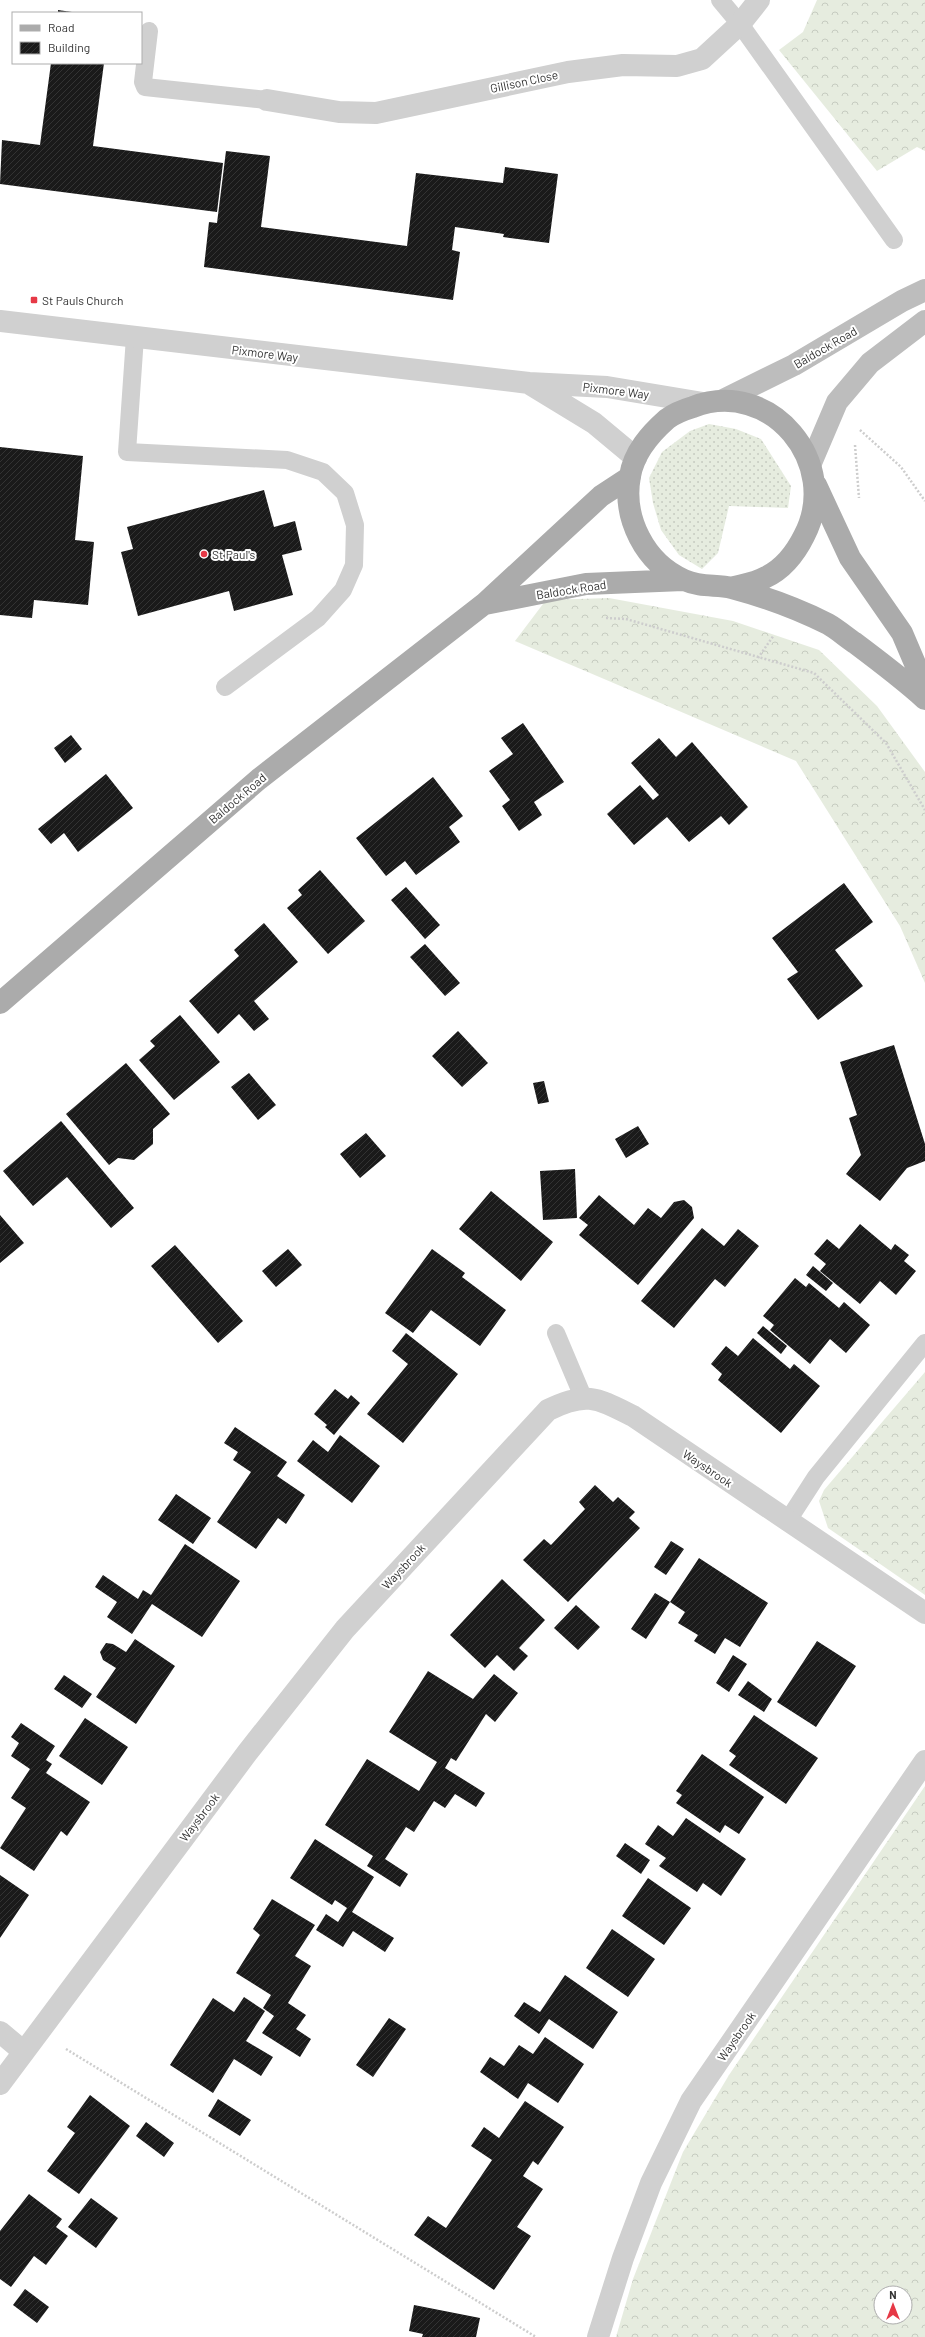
<svg xmlns="http://www.w3.org/2000/svg" width="925" height="2337" font-family="Barlow,sans-serif">
<style>
.grass{fill:url(#grass-dots)}
.forest{fill:url(#forest-crowns);fill-rule:evenodd}
.building{fill:url(#building-hatch)}
.lines{fill:none;stroke-linecap:round;stroke-linejoin:round}
.path{stroke:#cdcdcd;stroke-width:2.5;stroke-dasharray:2 2;stroke-linecap:butt}
.service{stroke:#d0d0d0;stroke-width:18}
.minor{stroke:#d0d0d0;stroke-width:22}
.tertiary{stroke:#d0d0d0;stroke-width:22}
.secondary{stroke:#bdbdbd;stroke-width:22}
.primary{stroke:#ababab;stroke-width:22}
.poi-dot{fill:#e63946;stroke:#fff;stroke-width:1.5}
.labels{text-anchor:middle;dominant-baseline:central;stroke-width:4;stroke-linejoin:round;paint-order:stroke}
.street-label{font-size:12px;fill:#333;stroke:#fff}
.poi-label{font-size:12px;fill:#333;stroke:#fff;text-anchor:start}
</style>
<defs>
<pattern id="grass-dots" width="8" height="8" patternUnits="userSpaceOnUse"><rect width="8" height="8" fill="#e6ecdf"/><path d="M2 2h.1M6 6h.1" fill="none" stroke="#c6cbc0" stroke-width="1.8" stroke-linecap="round"/></pattern>
<pattern id="forest-crowns" width="20" height="18" patternUnits="userSpaceOnUse"><rect width="20" height="18" fill="#e6ecdf"/><path d="M2 6a3 3 0 1 1 6 0M12 15a3 3 0 1 1 6 0" fill="none" stroke="#c6cbc0"/></pattern>
<pattern id="building-hatch" width="6" height="6" patternUnits="userSpaceOnUse"><rect width="6" height="6" fill="#1a1a1a"/><path d="M-1 1l2-2M0 6l6-6M5 7l2-2" fill="none" stroke="#333"/></pattern>
</defs>
<rect width="100%" height="100%" fill="#fff"/>
<path class="grass" d="M709 424 736 429 761 439 791 486 788 508 729 506 718 553 702 569 679 555 661 530 653 503 649 478 662 452 690 431Z"/>
<path class="forest" d="M817 0H925V151L917 147 877 171 779 50 803 32Z
M609 598 733 621 819 650 877 706 925 772V983L900 926 796 761 515 641 546 600Z
M925 1372V1595L828 1528 819 1501 824 1490Z
M925 1786V2337H616L633 2279 683 2152 729 2075ZM881 2293H905V2317H881Z"/>
<path class="building" d="M58 10 72 12V13H58Z
M51 63H104L93 146 223 163 217 212 0 184 2 140 40 145Z
M226 151 270 156 261 227 407 246 416 173 503 183 505 167 558 174 549 243 503 237 504 234 455 227 452 250 460 252 453 300 204 267 209 222 217 223Z
M0 447 83 456 75 540 94 542 88 605 34 600 32 618 0 615Z
M264 490 274 527 295 521 302 550 282 555 293 595 234 611 229 591 138 616 121 552 133 549 127 527Z
M523 723 564 782 534 802 542 815 519 831 502 806 510 800 489 771 513 754 501 738Z
M71 735 82 749 65 763 54 748Z
M659 738 676 757 692 742 748 807 729 825 721 816 689 842 667 817 634 845 607 814 640 785 653 800 659 795 631 763Z
M106 774 133 808 78 852 64 833 51 844 38 829Z
M433 777 463 816 449 827 460 842 416 875 405 861 386 876 356 838Z
M320 870 365 921 328 954 287 908 302 895 298 890Z
M844 883 873 922 835 950 863 986 818 1020 787 979 798 972 772 938Z
M406 887 440 925 425 939 391 900Z
M264 923 298 962 254 1001 269 1019 254 1031 239 1014 218 1034 189 1001 239 956 234 950Z
M425 944 460 983 445 996 410 957Z
M180 1015 220 1062 174 1100 139 1060 155 1046 150 1041Z
M458 1031 488 1063 462 1087 432 1056Z
M894 1045 925 1144V1161L907 1168 880 1201 846 1174 861 1155 849 1118 857 1115 840 1062Z
M126 1063 170 1114 153 1129V1144L134 1160 118 1158 109 1165 66 1114Z
M249 1073 276 1105 258 1120 231 1087Z
M544 1081 549 1102 538 1104 533 1083Z
M61 1121 134 1208 111 1228 67 1177 33 1206 3 1171Z
M638 1126 649 1144 626 1158 615 1139Z
M366 1133 386 1156 360 1178 340 1154Z
M575 1169 577 1218 543 1220 540 1171Z
M491 1191 553 1242 521 1281 459 1229Z
M599 1195 634 1225 648 1208 661 1218 674 1202 684 1200 692 1207 694 1218 638 1285 579 1235 588 1225 579 1218Z
M0 1215 24 1243 0 1263Z
M860 1224 891 1250 895 1244 909 1255 904 1261 916 1271 896 1295 880 1281 860 1304 820 1271 826 1264 814 1254 827 1239 839 1249Z
M702 1228 724 1246 738 1229 759 1246 725 1287 715 1279 674 1328 641 1301Z
M175 1245 243 1321 218 1343 151 1266Z
M288 1249 302 1265 276 1287 262 1271Z
M432 1249 465 1273 462 1277 506 1310 480 1346 431 1310 413 1333 385 1313Z
M813 1266 833 1283 826 1291 806 1275Z
M795 1278 806 1287 809 1283 839 1308 844 1302 870 1325 846 1353 830 1339 810 1364 770 1330 774 1325 763 1316Z
M763 1326 787 1346 781 1354 757 1333Z
M406 1333 458 1374 403 1443 367 1414 408 1364 392 1351Z
M753 1338 790 1369 794 1364 820 1386 781 1433 718 1380 722 1374 711 1364 726 1346 738 1356Z
M335 1389 348 1399 351 1395 360 1403 334 1435 325 1427 327 1425 314 1414Z
M235 1427 287 1462 277 1476 305 1495 286 1524 278 1518 256 1549 217 1522 251 1472 233 1460 238 1452 224 1443Z
M340 1435 380 1466 352 1503 297 1461 313 1440 328 1452Z
M595 1485 613 1502 618 1497 635 1512 629 1518 640 1528 568 1602 523 1560 544 1539 551 1545 585 1509 579 1502Z
M176 1494 211 1518 193 1544 158 1520Z
M671 1541 684 1549 666 1575 654 1567Z
M185 1544 240 1581 202 1637 152 1604 132 1634 107 1617 117 1602 95 1587 103 1575 138 1599 143 1590 151 1595Z
M699 1558 768 1603 740 1647 725 1638 715 1654 694 1641 698 1635 678 1623 685 1612 670 1602Z
M502 1579 545 1620 519 1648 528 1656 514 1671 497 1655 485 1668 450 1635Z
M655 1593 670 1602 646 1639 631 1629Z
M576 1605 600 1627 578 1650 554 1628Z
M135 1639 175 1666 136 1724 96 1697 116 1668 103 1660 100 1652 106 1643 113 1644 126 1652Z
M817 1641 856 1666 816 1727 777 1702Z
M733 1655 747 1664 729 1692 716 1683Z
M428 1671 473 1699 494 1674 518 1693 495 1722 486 1714 456 1761 451 1758 445 1768 485 1793 476 1807 455 1794 445 1808 434 1801 414 1832 406 1827 385 1859 408 1874 400 1887 367 1866 373 1856 325 1825 367 1759 419 1791 437 1762 389 1732Z
M64 1675 92 1694 82 1708 54 1689Z
M748 1681 772 1699 764 1712 738 1695Z
M754 1715 818 1758 786 1804 729 1765 736 1756 729 1751Z
M85 1718 128 1747 102 1785 59 1756Z
M21 1723 55 1746 46 1760 52 1764 46 1773 90 1802 67 1836 61 1831 34 1871 0 1848 26 1808 11 1798 30 1769 11 1756 19 1743 11 1737Z
M702 1754 764 1797 739 1834 725 1825 720 1833 676 1803 682 1795 676 1791Z
M686 1818 746 1859 721 1896 703 1883 697 1892 659 1866 666 1858 645 1844 658 1825 673 1836Z
M315 1839 374 1877 352 1912 394 1938 385 1952 353 1931 343 1947 316 1930 326 1914 338 1922 347 1908 335 1900 332 1905 290 1878Z
M625 1843 650 1860 641 1874 616 1856Z
M0 1875 29 1895 0 1938Z
M648 1878 691 1908 664 1945 622 1916Z
M272 1899 315 1925 295 1956 311 1966 288 2003 306 2015 296 2029 311 2039 300 2057 262 2033 274 2016 263 2008 271 1995 236 1973 260 1935 253 1929Z
M612 1929 655 1959 628 1997 586 1968Z
M565 1975 618 2012 593 2049 549 2019 539 2034 514 2016 524 2002 540 2012Z
M244 1997 265 2011 246 2041 273 2057 261 2076 234 2059 213 2093 170 2065 213 1998 234 2012Z
M389 2018 406 2029 373 2077 356 2065Z
M545 2037 584 2064 558 2103 528 2083 518 2099 480 2072 490 2057 504 2066 519 2045 533 2054Z
M90 2095 130 2126 79 2194 47 2171 75 2133 67 2127Z
M218 2099 251 2120 240 2136 208 2116Z
M525 2101 564 2127 538 2165 533 2161 523 2176 543 2189 517 2227 531 2236 494 2290 414 2235 428 2216 446 2228 492 2160 471 2146 484 2127 499 2138Z
M146 2122 174 2143 164 2157 136 2136Z
M29 2194 62 2219 56 2227 68 2236 46 2265 34 2256 11 2287 0 2279V2231Z
M91 2198 118 2218 96 2248 68 2227Z
M25 2289 49 2307 37 2323 13 2305Z
M414 2305 480 2318 476 2337H422L423 2334 409 2331Z"/>
<g class="lines">
<path class="path" d="M860 430 901 467 925 501
M855 445 859 498
M606 618 626 619 814 673 886 743 925 810
M758 658 774 635
M66 2049 536 2337"/>
<path class="service" d="M720 0 740 24 894 240
M149 31 143 82 145 87 267 100
M135 337 127 452 287 460 323 472 345 493 355 525 354 565 343 590 318 618 225 687
M556 1333 583 1397
M787 1522 816 1477 925 1343"/>
<path class="minor" d="M267 100 339 112 376 113 568 72 623 65 677 66 702 59 740 24 759 0
M0 2032 24 2052
M0 2084 247 1753 345 1629 548 1410C587 1391 597 1398 633 1416L925 1613
M598 2337 623 2258 651 2183 691 2101 925 1761"/>
<path class="tertiary" d="M0 321 529 383 607 387 703 403
M530 384 594 423 636 458"/>
<path class="secondary" d="M723 400 794 365 902 301 925 290
M811 463 837 402 870 363 925 321"/>
<path class="primary" d="M816 485 850 558 902 633 925 687
M731 588C742 585 756 583 766 577 783 569 796 552 804 536 842 464 771 377 693 407 683 410 675 413 667 419 650 434 634 452 630 476 622 518 645 563 684 580 702 588 716 584 732 588 762 596 800 610 828 624 837 629 846 637 855 643 879 661 903 679 925 699
M485 604 586 584 683 580
M0 1003 259 779 484 604 601 496 630 477"/>
</g>
<g class="poi-dot">
<rect x="30" y="296" width="8" height="8" rx="2"/>
<circle cx="204" cy="554" r="4"/>
</g>
<g class="labels">
<g class="street-label">
<text transform="translate(524 81) rotate(-12)">Gillison Close</text>
<text transform="translate(825 347) rotate(-30)">Baldock Road</text>
<text transform="translate(265 353) rotate(7)">Pixmore Way</text>
<text transform="translate(616 390) rotate(7)">Pixmore Way</text>
<text transform="translate(571 589) rotate(-9)">Baldock Road</text>
<text transform="translate(237 798) rotate(-40)">Baldock Road</text>
<text transform="translate(708 1468) rotate(34)">Waysbrook</text>
<text transform="translate(403 1566) rotate(-47)">Waysbrook</text>
<text transform="translate(199 1817) rotate(-53)">Waysbrook</text>
<text transform="translate(736 2036) rotate(-55)">Waysbrook</text>
</g>
<g class="poi-label">
<text x="42" y="300">St Pauls Church</text>
<text x="212" y="554">St Paul's</text>
</g>
</g>
<rect x="12" y="12" width="130" height="52" fill="#ffffff" stroke="#adadad"/>
<rect x="20" y="25" width="20" height="6" fill="#ababab" stroke="#adadad"/>
<text x="48" y="32" font-size="12" fill="#333333">Road</text>
<rect x="20" y="42" width="20" height="12" fill="url(#building-hatch)" stroke="#adadad"/>
<text x="48" y="52" font-size="12" fill="#333333">Building</text>
<g transform="translate(893 2305)"><circle r="19" fill="#ffffff" stroke="#adadad"/>
<path d="M0-3L7 15L0 10L-7 15Z" fill="#e63946"/>
<text y="-6" font-size="11" font-weight="bold" text-anchor="middle" fill="#333333">N</text>
</g>
</svg>
